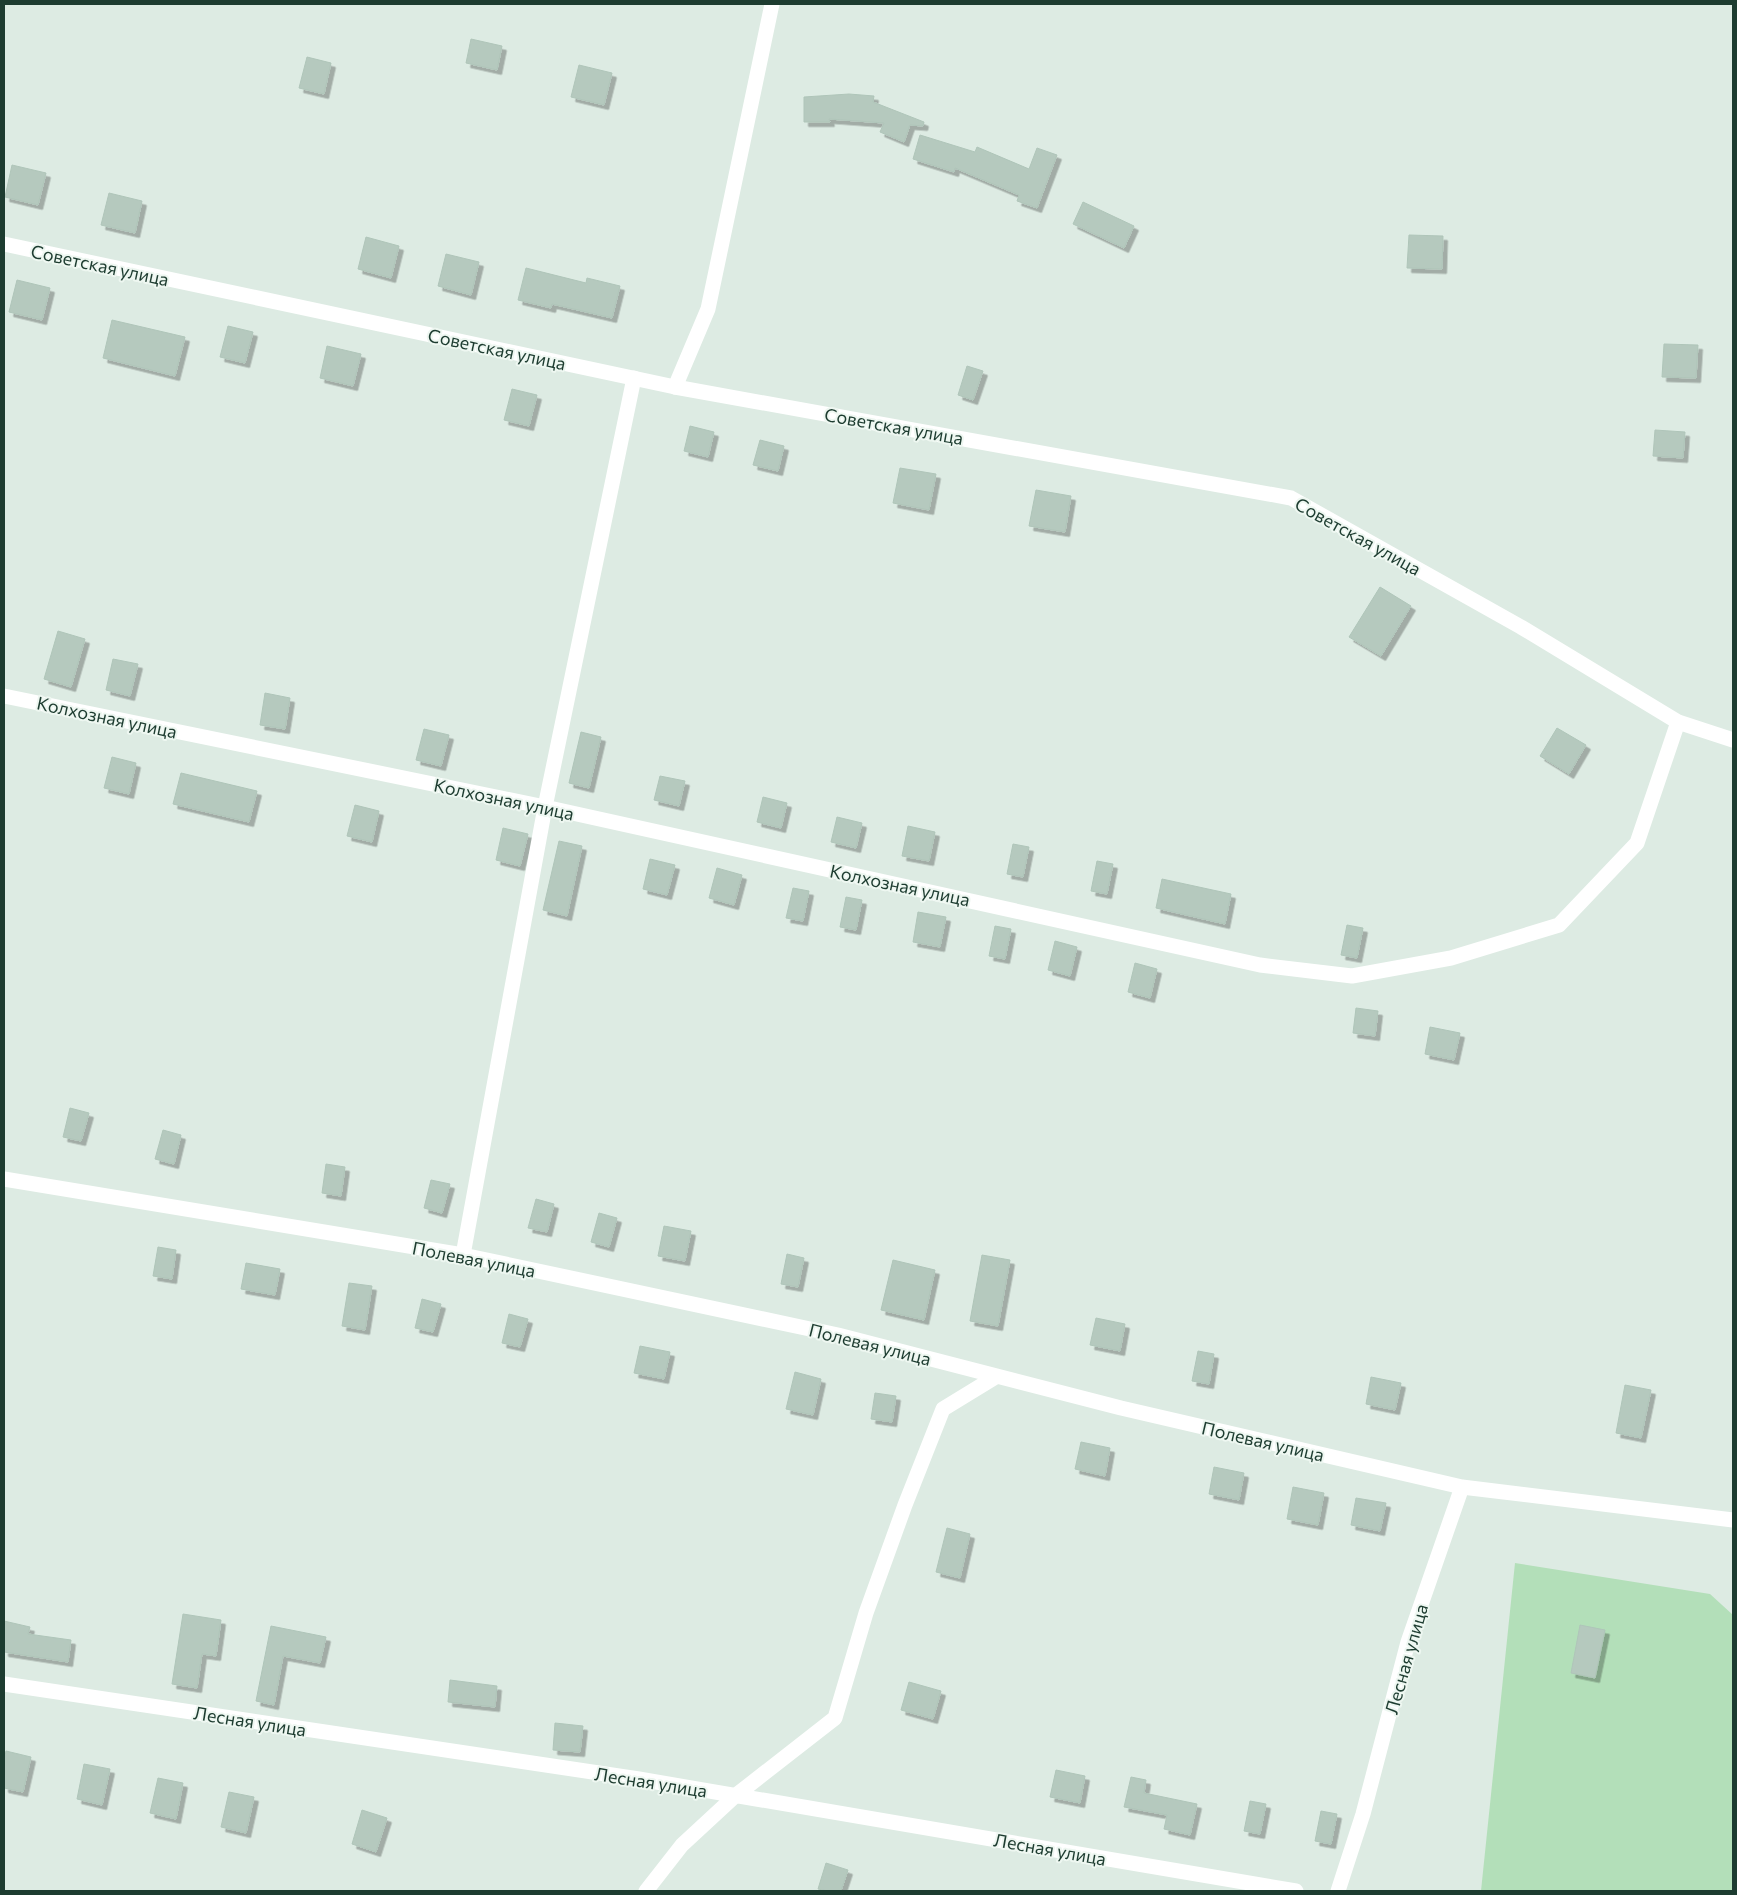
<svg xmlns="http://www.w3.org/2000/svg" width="1737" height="1895" font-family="Commissioner,sans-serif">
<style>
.green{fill:#b3dfb9}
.building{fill:#b5c9be;stroke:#afc5b9;filter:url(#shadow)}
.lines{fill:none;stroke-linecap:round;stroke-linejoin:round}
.minor{stroke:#fff;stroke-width:15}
.tertiary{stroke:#fff;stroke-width:15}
.labels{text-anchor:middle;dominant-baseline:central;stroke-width:4;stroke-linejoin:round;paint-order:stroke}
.street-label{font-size:18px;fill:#1d3c30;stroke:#eef7f1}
</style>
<defs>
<filter id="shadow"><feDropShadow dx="4.5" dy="4.5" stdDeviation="0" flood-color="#0004"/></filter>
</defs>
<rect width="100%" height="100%" fill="#ddebe3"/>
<path class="green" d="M1515 1563 1710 1594 1733 1615V1891H1481Z"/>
<path class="building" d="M471 39 502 46 497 70 466 63Z
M307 57 331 63 324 94 299 88Z
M579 65 612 73 604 105 571 97Z
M849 94 874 96 873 102 924 122 923 126 910 125 904 142 880 132 884 123 829 119 830 122H804V97Z
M920 135 975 152 977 147 1029 169 1037 148 1057 155 1037 208 1017 201 1019 195 955 168 954 172 913 159Z
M12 165 46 173 38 205 5 197Z
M109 193 142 201 135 233 101 225Z
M1083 202 1134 226 1124 248 1073 224Z
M1409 235 1443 236 1442 269 1407 268Z
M366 237 399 246 391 278 358 269Z
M446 254 479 262 471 295 438 286Z
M526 268 586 283 587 278 620 286 612 318 552 304 551 308 518 300Z
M17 280 50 288 42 320 9 312Z
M112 320 185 337 175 376 103 358Z
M228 326 253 332 245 363 220 357Z
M1664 344 1698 345 1696 378 1662 377Z
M327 346 361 354 353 386 320 378Z
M967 366 983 371 973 400 958 395Z
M512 389 537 395 529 426 504 420Z
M690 426 714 432 708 457 684 451Z
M1655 430 1685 432 1683 458 1653 456Z
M760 440 784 446 778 471 753 465Z
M900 468 936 474 929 510 893 503Z
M1036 490 1071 496 1065 532 1029 526Z
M1380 587 1411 606 1381 656 1349 637Z
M58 631 85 639 71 687 44 679Z
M113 659 138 664 130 696 106 690Z
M265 693 290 698 285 729 260 725Z
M1557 728 1586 745 1569 774 1540 756Z
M424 729 449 735 441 766 416 760Z
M581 732 601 737 589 788 569 783Z
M112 757 136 763 129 794 104 788Z
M181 773 257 791 249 822 173 804Z
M660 776 685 781 679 806 654 800Z
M763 797 787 803 781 828 757 822Z
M355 805 379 811 372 842 347 836Z
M837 817 862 823 856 848 831 842Z
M908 826 935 832 929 861 902 856Z
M503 828 528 834 520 866 496 860Z
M559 841 582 846 567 916 543 910Z
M1013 844 1029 847 1023 877 1007 874Z
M650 859 675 865 667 895 643 889Z
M1097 861 1113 864 1107 894 1091 891Z
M717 868 742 875 734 905 709 898Z
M1162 879 1231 894 1225 924 1156 908Z
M793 888 809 891 803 921 786 918Z
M846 897 862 900 856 930 840 927Z
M918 912 946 917 940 947 913 942Z
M1347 925 1363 928 1357 958 1341 955Z
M995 926 1011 929 1005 959 989 956Z
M1055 941 1077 947 1070 976 1048 970Z
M1135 963 1157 969 1150 998 1128 992Z
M1356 1008 1378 1011 1375 1036 1353 1033Z
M1430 1027 1460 1033 1454 1060 1425 1054Z
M70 1108 89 1113 81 1141 63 1137Z
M163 1130 181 1135 174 1164 155 1159Z
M326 1164 345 1167 341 1196 322 1193Z
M431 1180 450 1184 442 1213 424 1208Z
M536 1199 554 1204 547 1232 528 1228Z
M599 1213 617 1218 609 1247 591 1242Z
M664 1226 691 1231 685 1261 658 1256Z
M158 1247 176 1250 172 1279 153 1276Z
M787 1254 804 1258 798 1287 781 1284Z
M982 1255 1010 1260 998 1326 970 1321Z
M893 1260 935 1270 924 1320 881 1310Z
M246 1263 280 1269 275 1295 241 1289Z
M349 1283 372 1286 365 1330 342 1326Z
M422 1299 441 1304 433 1332 415 1328Z
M509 1314 528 1319 520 1347 502 1343Z
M1096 1318 1125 1324 1120 1351 1090 1345Z
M640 1346 670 1352 664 1379 634 1373Z
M1198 1351 1214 1354 1209 1384 1192 1381Z
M795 1372 821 1379 813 1415 786 1409Z
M1371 1377 1401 1383 1395 1410 1366 1404Z
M1625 1385 1651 1390 1641 1438 1616 1433Z
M875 1393 896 1396 892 1422 871 1419Z
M1081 1442 1110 1448 1105 1476 1075 1469Z
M1214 1467 1244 1473 1239 1500 1209 1494Z
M1293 1487 1324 1493 1318 1525 1287 1519Z
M1356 1498 1386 1503 1380 1531 1351 1525Z
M947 1528 970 1534 960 1578 936 1572Z
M183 1614 221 1620 216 1656 202 1654 197 1688 172 1684Z
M4 1621 30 1627 28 1634 71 1640 68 1662 4 1652Z
M1580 1625 1605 1630 1595 1678 1571 1673Z
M271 1626 326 1637 320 1663 283 1656 274 1705 256 1701Z
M450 1680 497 1686 495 1707 448 1702Z
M909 1682 941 1691 933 1719 901 1710Z
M555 1723 583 1726 580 1752 553 1750Z
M6 1751 31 1757 23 1792 4 1788V1760Z
M84 1764 110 1769 102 1805 77 1799Z
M1056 1770 1085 1776 1080 1803 1050 1797Z
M1131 1777 1146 1780 1144 1793 1197 1804 1190 1835 1164 1829 1167 1815 1124 1807Z
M158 1778 183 1783 176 1819 150 1813Z
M229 1792 254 1797 246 1833 221 1827Z
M1250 1801 1266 1804 1260 1834 1244 1831Z
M362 1810 387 1818 376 1852 352 1844Z
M1321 1811 1337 1814 1331 1844 1315 1841Z
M826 1863 848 1870 841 1891H827L818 1889Z"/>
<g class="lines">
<path class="minor" d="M675 387 708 309 772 4
M4 696 545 807 1260 965 1352 976 1451 958 1559 925 1637 843 1678 722
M4 1179 463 1255 838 1335 1121 1408 1462 1487 1733 1520
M463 1255 545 807 634 378
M4 1684 639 1779 1296 1891
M646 1891 682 1845 735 1796 835 1718 866 1613 905 1505 943 1409 997 1376
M1338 1891 1363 1814 1408 1642 1462 1487"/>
<path class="tertiary" d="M4 244 675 387 1291 498 1521 627 1678 722 1733 740"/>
</g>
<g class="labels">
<g class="street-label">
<text transform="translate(100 265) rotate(12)">Советская улица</text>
<text transform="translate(497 349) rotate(12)">Советская улица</text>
<text transform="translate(894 426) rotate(10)">Советская улица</text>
<text transform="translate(1358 536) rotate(29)">Советская улица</text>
<text transform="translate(107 717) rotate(12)">Колхозная улица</text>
<text transform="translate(504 799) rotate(12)">Колхозная улица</text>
<text transform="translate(900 885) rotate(12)">Колхозная улица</text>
<text transform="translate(474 1259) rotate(11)">Полевая улица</text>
<text transform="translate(870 1344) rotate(14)">Полевая улица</text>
<text transform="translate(1263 1441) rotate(13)">Полевая улица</text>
<text transform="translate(1406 1659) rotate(-74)">Лесная улица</text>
<text transform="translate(250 1721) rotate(9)">Лесная улица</text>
<text transform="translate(651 1782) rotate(9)">Лесная улица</text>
<text transform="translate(1050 1849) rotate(10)">Лесная улица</text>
</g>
</g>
<rect width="1737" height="1895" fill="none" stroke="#1d3c30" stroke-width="10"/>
</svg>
